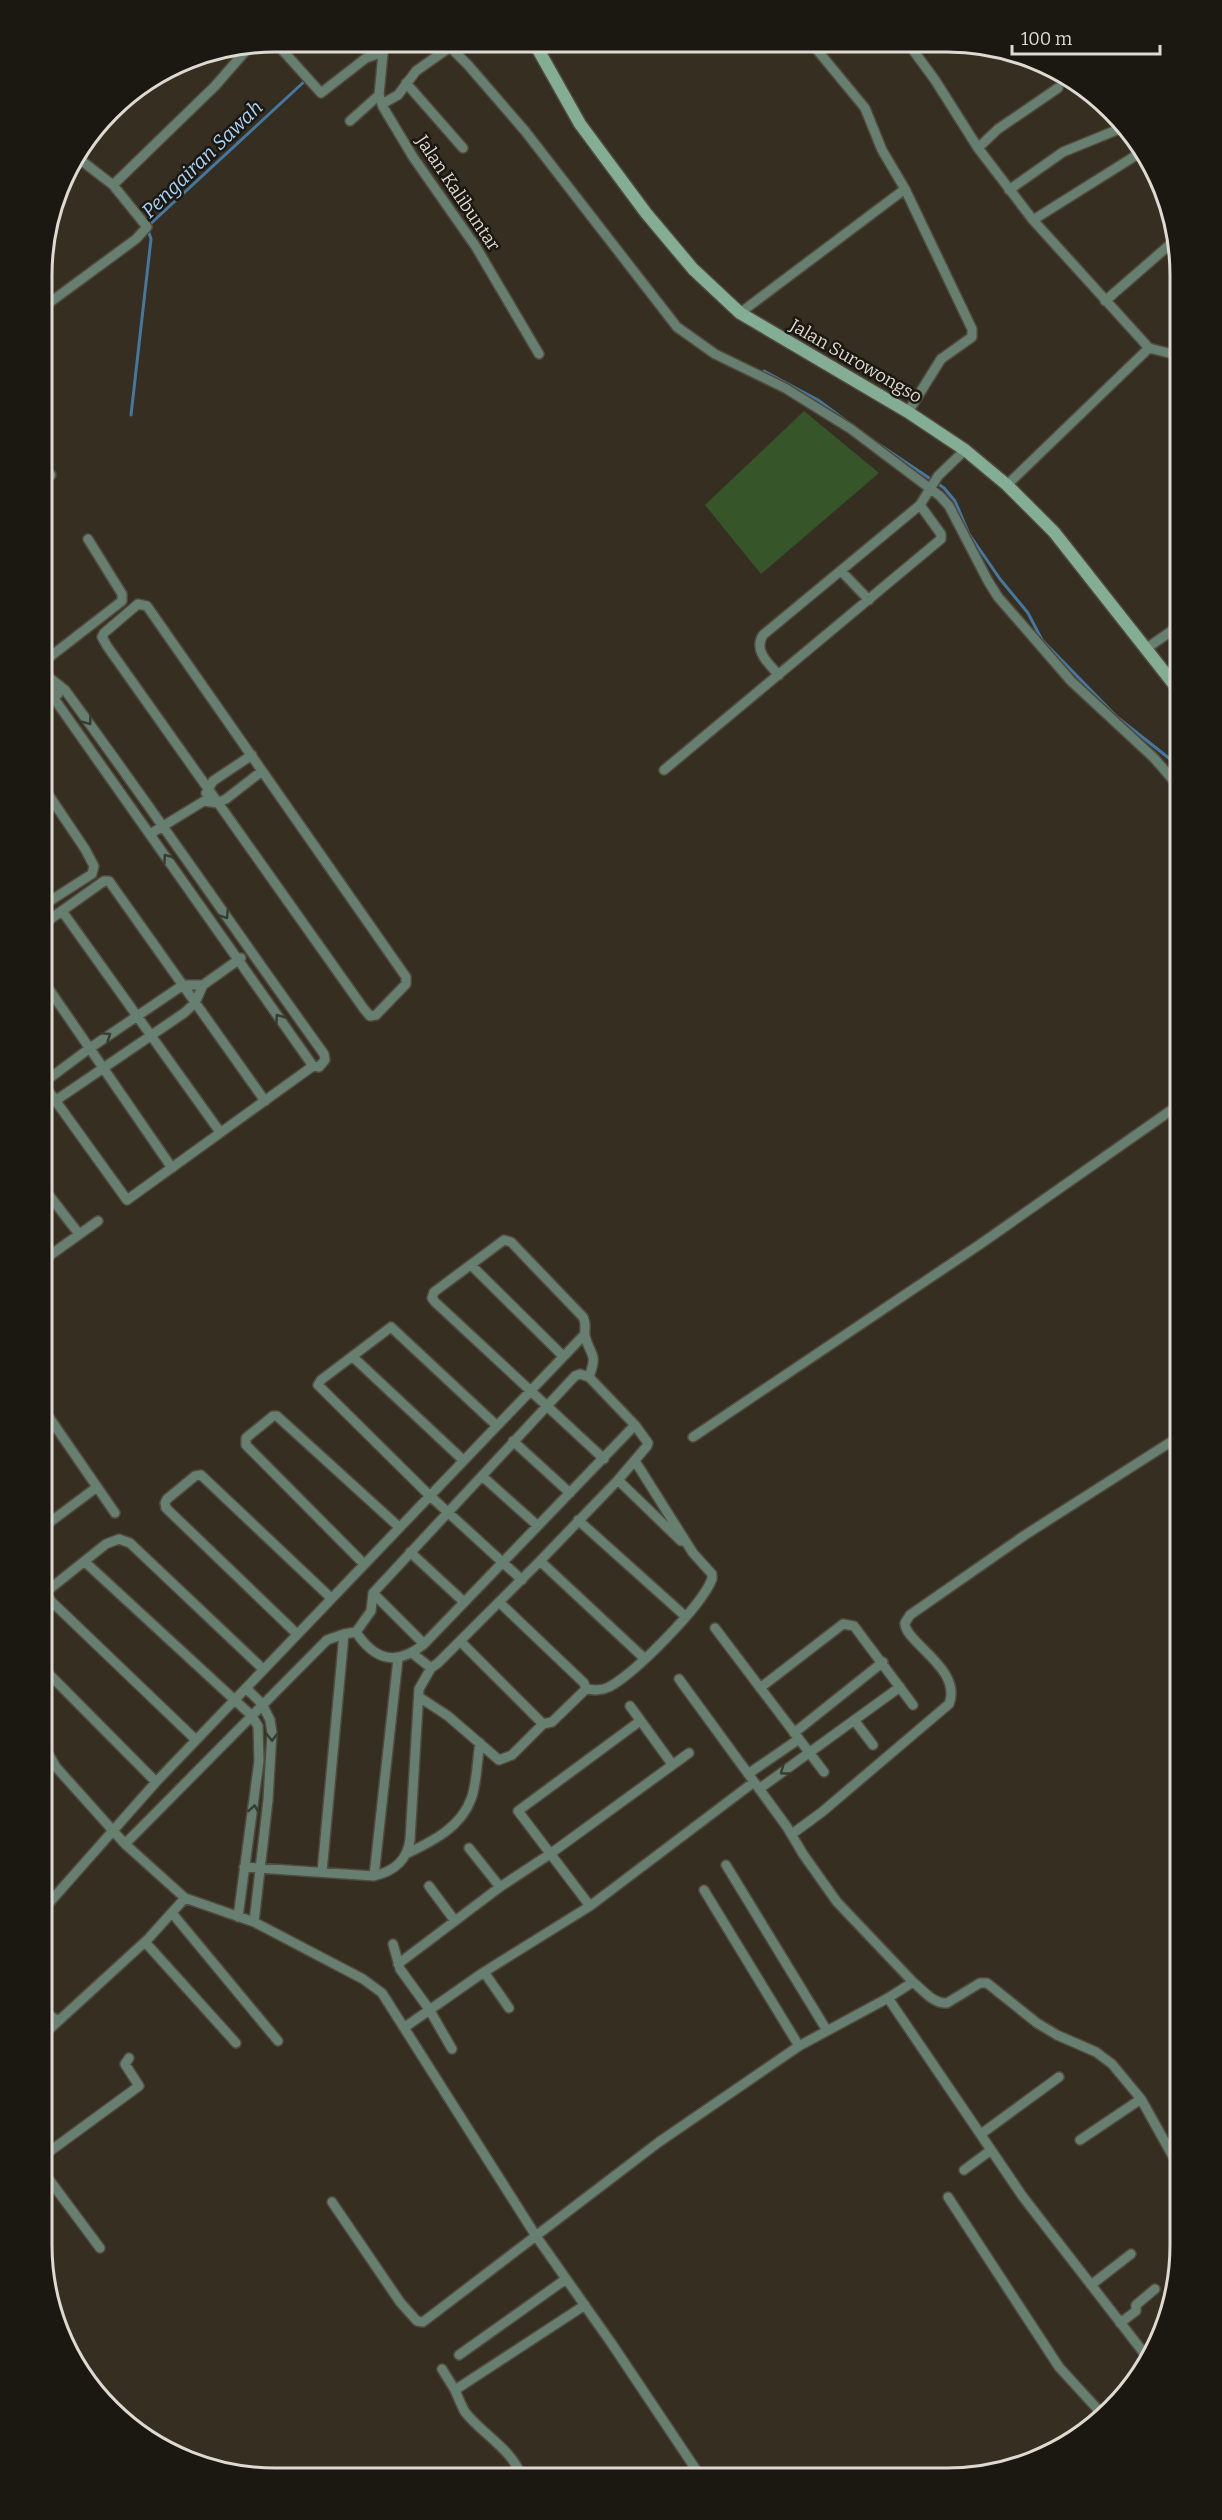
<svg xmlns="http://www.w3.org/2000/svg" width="1222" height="2520" font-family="Bitter,serif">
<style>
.green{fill:#365629}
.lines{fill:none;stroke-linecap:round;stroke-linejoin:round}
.stream{stroke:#4478a1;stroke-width:3}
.street-casing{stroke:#51493c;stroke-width:12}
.secondary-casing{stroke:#51493c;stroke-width:15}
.street{stroke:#667f70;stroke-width:9}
.secondary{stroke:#83ad94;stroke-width:12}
.oneway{stroke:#353b32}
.labels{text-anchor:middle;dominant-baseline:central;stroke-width:5;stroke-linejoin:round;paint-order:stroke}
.street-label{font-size:18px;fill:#ded9d1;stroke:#1b1711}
.water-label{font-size:20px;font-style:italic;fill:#a9d4f9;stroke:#1b1711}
.rim{fill:none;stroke:#ded9d1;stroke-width:3}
</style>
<rect width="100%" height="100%" fill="#362e20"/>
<path class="green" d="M804 411 879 473 761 574 705 505Z"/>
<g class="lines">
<path class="stream" d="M764 371 818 400 849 423
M131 415 151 239 147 227 306 80
M871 439 944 488 955 501 969 534 1000 579 1028 613 1042 640 1117 717 1170 759 1180 773"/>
<defs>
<path id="street" d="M275 42 321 93 366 58 383 52
M384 43 379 95 383 107 413 157 476 247 539 354
M446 43 468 65 525 131 677 327 715 354 785 388 851 429 940 496 949 506 988 581 998 597 1071 681 1154 758 1180 788
M813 45 865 108 882 150 905 189 972 329V337L941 359 908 412
M910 46 935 80 978 148 1033 220 1149 348 1180 356
M406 83 463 148
M382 104 398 95 416 71 450 47
M350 121 379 95
M978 148 998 129 1058 88
M113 185 215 86 249 47
M1009 190 1063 152 1124 127
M1033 220 1143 151
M1105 301 1174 241
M43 310 49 303 136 239 147 227 113 185 78 158
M740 313 905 189
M42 465 51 475
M1007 485 1149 348
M842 572 869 600
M138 604 147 606 406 977V984L376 1015 370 1016 364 1009 107 646 102 637 104 633Z
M1147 648 1180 625
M42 663 122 601V594L88 539
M42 666 50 678 53 697 313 1066
M779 675C769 664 753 651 763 635L920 505 938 476 965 450
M42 703 58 694
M664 770 941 539V534L920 505
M206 793 213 781 252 755
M150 834 204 801 217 803 226 799 262 771
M42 906 92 874 94 866 85 849 42 785
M62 911 220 1132
M42 925 104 881H109L265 1101
M42 979 172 1168
M42 1082 127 1200 313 1066 319 1067 325 1060 324 1054C237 933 153 810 65 690L50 678
M43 1083 90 1048 183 985H203
M55 1101 184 1013 195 1003 203 985 241 958
M42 1186 79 1234
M42 1261 98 1221
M471 1265 563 1356
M353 1357 463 1460
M589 1377C598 1352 591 1358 585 1336 584 1329 587 1324 583 1317L511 1242 504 1240 434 1292 432 1298 435 1302 604 1459
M42 1407 115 1513
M496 1425 391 1327 321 1380 318 1385 429 1495 522 1580
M693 1437 979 1245 1180 1104
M513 1441 570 1493
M482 1476 538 1526
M618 1480 681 1541
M42 1508 51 1521
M578 1520 685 1616
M42 1528 97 1487
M410 1552 464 1602
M540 1561 645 1659
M85 1562 251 1715 258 1726 259 1761 238 1917
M364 1564 246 1445V1438L273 1416H277L399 1527
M373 1593 424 1644
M715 1628 824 1772
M356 1632C375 1661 397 1666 424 1644L635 1425
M297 1634 166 1508 165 1503 167 1499 195 1476 201 1475 331 1598
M461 1642 543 1724
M42 1667 156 1782
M246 1688 262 1704 270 1720 272 1733 268 1800 254 1922
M760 1688 843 1624 854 1626 913 1705
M586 1689C594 1690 601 1691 609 1687 635 1673 701 1607 712 1579V1574L693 1553 635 1461
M419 1697 448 1716 499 1760 512 1755 543 1724 552 1722 586 1689 584 1683 499 1602
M630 1706 672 1764
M854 1720 873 1745
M794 1733 883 1662
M196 1740 52 1602 47 1595V1591L106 1544 119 1539 130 1543 263 1669
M42 1743 56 1767 125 1844 185 1898 254 1922 363 1979 382 1993 536 2236 612 2344 701 2477
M748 1774 799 1739
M759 1789 900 1687
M792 1834 822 1812 949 1704C963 1669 904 1642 905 1623L910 1615 1025 1535 1180 1436
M125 1844 327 1640 344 1634
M469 1848 500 1887
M408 1853C433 1841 461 1827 471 1799 477 1785 477 1759 480 1743
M726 1865 826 2029
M244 1867 374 1876C394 1871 407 1861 410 1840L419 1689 431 1668
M322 1872 344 1634 356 1632 371 1611 373 1593 547 1406 575 1376 580 1374 589 1377 635 1425 648 1443 647 1446 618 1480 540 1561 438 1663 431 1668 412 1653
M374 1876 398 1659
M429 1886 455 1921
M704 1890 799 2046
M590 1906 518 1811 640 1721
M42 1911 156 1782 585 1334
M172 1913 278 2041
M145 1942 236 2043
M393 1944 400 1969 429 2009 452 2049
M398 1964 500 1887 550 1854 689 1753
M484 1972 509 2008
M913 1982C923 1990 933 2004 947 2003L980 1983H987L1037 2023 1057 2035 1096 2052 1112 2064 1141 2099 1180 2169
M888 1998 1023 2197 1147 2357
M42 2010 58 2021
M405 2027 484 1972 590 1906 754 1782
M42 2036 148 1939 185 1898
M981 2134 1059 2077
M1080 2140 1141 2099
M42 2157 139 2086 125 2064 129 2058
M42 2170 100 2248
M964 2170 991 2150
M948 2197 1059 2367 1102 2414
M332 2202 400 2302 417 2321 423 2322 659 2142 799 2046 888 1998 913 1982 837 1902 803 1854 787 1827 679 1679
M1091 2285 1131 2254
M1120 2323 1136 2311V2305L1155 2289
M459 2355 566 2279
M442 2369 455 2390 585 2305
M455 2390C458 2397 461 2405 465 2412 483 2435 511 2448 522 2477"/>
<path id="secondary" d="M535 44 580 124 646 213 693 269 740 313 908 412 965 450 1007 485 1054 532 1180 692"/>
</defs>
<use href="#street" class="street-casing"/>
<use href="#secondary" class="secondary-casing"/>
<use href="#street" class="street"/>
<use href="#secondary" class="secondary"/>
</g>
<defs><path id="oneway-chevron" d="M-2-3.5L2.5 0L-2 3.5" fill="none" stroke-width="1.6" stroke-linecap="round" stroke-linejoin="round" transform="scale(1.5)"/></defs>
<g class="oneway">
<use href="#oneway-chevron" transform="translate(88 721) rotate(54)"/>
<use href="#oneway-chevron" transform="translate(167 858) rotate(-125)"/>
<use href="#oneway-chevron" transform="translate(225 915) rotate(56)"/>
<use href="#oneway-chevron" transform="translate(279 1018) rotate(-125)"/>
<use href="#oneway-chevron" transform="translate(107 1036) rotate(-34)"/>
<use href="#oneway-chevron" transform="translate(272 1737) rotate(89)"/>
<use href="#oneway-chevron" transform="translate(784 1771) rotate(144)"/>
<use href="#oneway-chevron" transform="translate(254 1809) rotate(-81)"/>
</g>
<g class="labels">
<g class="street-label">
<text transform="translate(458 193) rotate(56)">Jalan Kalibuntar</text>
<text transform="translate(856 361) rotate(30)">Jalan Surowongso</text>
</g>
<g class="water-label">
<text transform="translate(202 159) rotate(-44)">Pengairan Sawah</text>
</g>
</g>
<path d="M0 0H1222V2520H0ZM275 52H947A223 223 0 0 1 1170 275V2245A223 223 0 0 1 947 2468H275A223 223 0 0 1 52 2245V275A223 223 0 0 1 275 52Z" fill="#1b1711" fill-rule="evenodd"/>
<path class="rim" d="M275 52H947A223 223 0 0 1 1170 275V2245A223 223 0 0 1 947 2468H275A223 223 0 0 1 52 2245V275A223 223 0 0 1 275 52Z"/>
<path d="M1012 45v9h148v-9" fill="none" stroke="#ded9d1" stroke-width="3"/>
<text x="1021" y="45" font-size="18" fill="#ded9d1" stroke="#1b1711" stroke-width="4.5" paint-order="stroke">100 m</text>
</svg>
